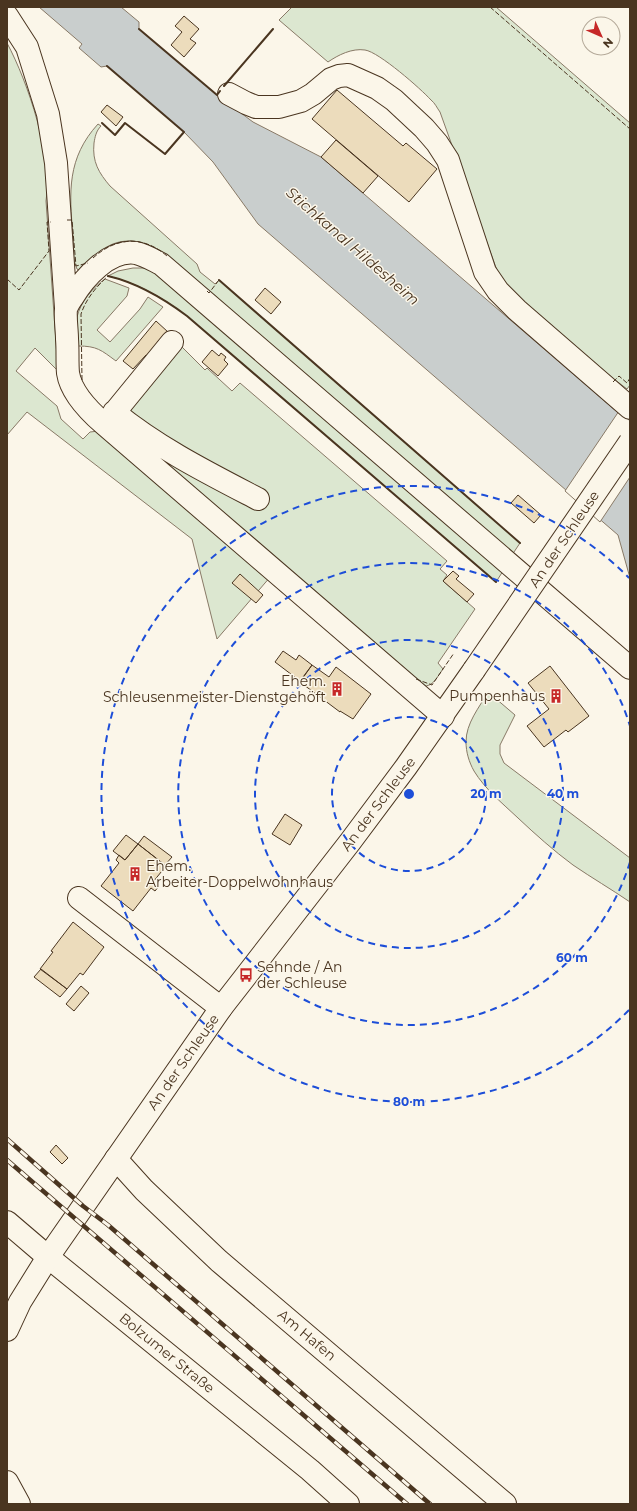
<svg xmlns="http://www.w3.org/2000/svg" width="637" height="1511" font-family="Montserrat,sans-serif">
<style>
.green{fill:#dce7d0;stroke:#887966}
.water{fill:#c9cecd;stroke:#887966}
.pier{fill:#fbf6e9;stroke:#887966}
.building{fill:#ecdcbc;stroke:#4a3520}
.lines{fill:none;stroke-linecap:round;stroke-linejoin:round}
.minor-casing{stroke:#4a3520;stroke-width:24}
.major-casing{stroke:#4a3520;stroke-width:24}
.minor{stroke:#fbf6e9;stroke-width:22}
.major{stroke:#fbf6e9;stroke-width:22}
.rail-casing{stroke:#4a3520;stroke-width:4.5}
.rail{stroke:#fbf6e9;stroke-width:3;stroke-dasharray:9;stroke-linecap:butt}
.major-bridge-casing{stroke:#4a3520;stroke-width:24;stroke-linecap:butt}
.major-bridge{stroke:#fbf6e9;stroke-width:22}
.fence{stroke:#4a3520;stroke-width:1;stroke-dasharray:5 2;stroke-linecap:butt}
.wall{stroke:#4a3520;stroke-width:2}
.ring{fill:none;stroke:#1d4ed8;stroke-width:2;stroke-dasharray:7 5}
.labels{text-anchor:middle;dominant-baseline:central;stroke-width:3;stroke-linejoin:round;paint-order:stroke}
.street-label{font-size:14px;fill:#4a3520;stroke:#fbf6e9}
.poi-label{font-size:14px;fill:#4a3520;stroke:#fbf6e9;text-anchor:end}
.water-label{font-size:15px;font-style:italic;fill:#4a3520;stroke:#fbf6e9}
.centre{fill:#1d4ed8;stroke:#fbf6e9;stroke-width:2}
.ring-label{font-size:12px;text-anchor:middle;font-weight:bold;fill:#1d4ed8;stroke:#fbf6e9;stroke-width:3;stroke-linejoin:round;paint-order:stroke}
</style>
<rect width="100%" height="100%" fill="#fbf6e9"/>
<path class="green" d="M292 7H496L630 123V385L627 389 594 364 506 286 499 276 440 112C437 108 435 103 431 100 421 89 379 52 365 50 352 48 338 55 328 62L279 20Z
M7 43C28 82 53 157 46 201L58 371 35 348 16 371 57 406 61 419 83 439 90 432 99 431 271 576 217 639 192 539 27 412 7 435Z
M98 124 101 126C96 131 95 137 94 143 92 162 99 173 110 186L197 264 200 272 215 284 219 280 520 543 512 555 163 252C143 241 123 235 102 250 95 255 88 264 80 271L77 269C72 259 74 245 73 235 69 192 67 158 98 124Z
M133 268H146L153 270 503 571 496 582 187 316C163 298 138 283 108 276L118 271Z
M105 279 129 288 127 296 97 330 110 342 140 309 148 297 163 307 116 361C101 350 97 346 78 346 78 337 76 326 77 317 80 303 93 287 105 279Z
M180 345 205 370 207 368 232 391 240 383 447 561 440 569 447 575 443 581 475 609 438 663 443 669C437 677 433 687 423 686L114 422Z
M488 692 515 715 500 745V754L504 763 630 858V902C611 889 592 878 573 865 554 851 535 834 518 818 502 803 485 789 474 771 469 762 466 752 466 742 466 723 479 708 488 692Z"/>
<path class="water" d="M39 7H121L139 22V29L217 95 253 122 321 157 630 423V578L618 535 258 224 213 162 184 132 107 66 101 67 79 48 82 44Z"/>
<path class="pier" d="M619 411 630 421V477L600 522 565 491Z"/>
<path class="building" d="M184 16 199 29 190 39 196 43 184 57 171 45 182 32 175 26Z
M337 90 403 146 406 143 437 169 409 202 312 119Z
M107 105 123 117 116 126 101 112Z
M336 140 378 176 363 193 321 157Z
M265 288 281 302 271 314 255 300Z
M156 321 168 332 148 356 146 355 133 369 123 361Z
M212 350 219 356 221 353 226 357 224 360 228 364 218 376 202 362Z
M518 495 541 515 534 523 511 503Z
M453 571 459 576 456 579 474 594 467 602 443 581Z
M240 574 263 595 256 603 232 583Z
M283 651 296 660 299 655 312 665 300 681 275 662Z
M312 665 329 677 336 667 371 694 353 719 340 711V712L300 682Z
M550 666 589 716 568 732 566 730 544 747 527 726 549 709 528 683Z
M285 814 302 825 290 845 272 834Z
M126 835 138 844 125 860 113 851Z
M144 836 172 857 165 865 138 844Z
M138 844 166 866 153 882 159 886 155 891 151 888 133 911 101 886 119 863 116 860 119 855 125 860Z
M73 922 104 947 83 975 80 973 67 989 40 969 53 952 51 951Z
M41 969 67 989 60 997 34 977Z
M81 986 89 993 74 1011 66 1004Z
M56 1145 68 1158 62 1164 50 1152Z"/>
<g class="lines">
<defs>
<path id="minor" d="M7 16 27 47 48 114 56 163 66 308
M229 94 246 103 256 107H279L301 101 313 94 331 79 339 76 348 75 377 88 394 100 424 128 437 143 448 160 485 272 498 291 517 310 630 408
M114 412C158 448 208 473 258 499
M105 424 172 342
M443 716 104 424C89 411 71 393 68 373 67 362 68 350 67 339 67 330 65 318 66 309 67 306 70 301 72 298 84 278 109 249 136 253 145 255 153 260 161 264L630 668
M79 898 221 1008
M116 1159 144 1190 219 1261 505 1504
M7 1222 48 1257 310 1470 348 1504"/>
<path id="major" d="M7 1330 20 1302 48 1257 221 1008 350 842 406 767 474 670
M7 1482 19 1504"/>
</defs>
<use href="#minor" class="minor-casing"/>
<use href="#major" class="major-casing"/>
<use href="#minor" class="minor"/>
<use href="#major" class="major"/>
<defs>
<path id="rail" d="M7 1139 83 1206 108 1225 430 1504
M7 1160 407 1504"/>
</defs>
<use href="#rail" class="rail-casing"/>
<use href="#rail" class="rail"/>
<defs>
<path id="major-bridge" d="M474 670 630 442"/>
</defs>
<use href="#major-bridge" class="major-bridge-casing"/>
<use href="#major-bridge" class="major-bridge"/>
<path class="fence" d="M490 7 630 129
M67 220H72L76 266 88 263
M93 258C116 237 143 235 167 256
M7 279 19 290 49 251 47 222H51
M207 291 209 293 219 280
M82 380 81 314C86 299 96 287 108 276
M613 382 619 376 627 383 630 378
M416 679 432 685 454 653"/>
<path class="wall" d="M139 29 217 95 220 91
M224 86 273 29
M102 123 115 135 125 123 165 154 184 132 107 66
M108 276C138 283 163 298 187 316L496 582
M219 280 520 543"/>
</g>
<g class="ring">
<circle cx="409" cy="794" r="77"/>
<circle cx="409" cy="794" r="154"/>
<path d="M630 862A231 231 0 1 1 630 726"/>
<path d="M629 1010A308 308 0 1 1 629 578"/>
</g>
<defs>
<symbol id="building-bare" viewBox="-9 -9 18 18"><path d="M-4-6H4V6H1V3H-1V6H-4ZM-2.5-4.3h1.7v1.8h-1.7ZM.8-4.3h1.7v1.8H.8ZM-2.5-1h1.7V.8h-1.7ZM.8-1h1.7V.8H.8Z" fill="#c62828" stroke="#fbf6e9" stroke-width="2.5" paint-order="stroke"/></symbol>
<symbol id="bus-bare" viewBox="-9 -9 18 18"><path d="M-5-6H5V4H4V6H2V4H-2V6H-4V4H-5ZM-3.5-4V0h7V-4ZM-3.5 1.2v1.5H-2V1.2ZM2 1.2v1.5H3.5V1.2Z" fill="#c62828" stroke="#fbf6e9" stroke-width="2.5" paint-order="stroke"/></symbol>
</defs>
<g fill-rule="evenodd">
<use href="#building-bare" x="327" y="679" width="20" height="20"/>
<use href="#building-bare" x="546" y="686" width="20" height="20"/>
<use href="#building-bare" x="125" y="864" width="20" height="20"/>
<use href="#bus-bare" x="236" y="965" width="20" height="20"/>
</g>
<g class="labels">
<g class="street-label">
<text transform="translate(564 539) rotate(-56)">An der Schleuse</text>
<text transform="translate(378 804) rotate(-53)">An der Schleuse</text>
<text transform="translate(183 1062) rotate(-55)">An der Schleuse</text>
<text transform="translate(307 1335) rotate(40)">Am Hafen</text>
<text transform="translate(167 1353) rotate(39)">Bolzumer Straße</text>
</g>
<g class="poi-label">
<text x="326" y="681">Ehem.<tspan x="326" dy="16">Schleusenmeister-Dienstgehöft</tspan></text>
<text x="545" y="696">Pumpenhaus</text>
<text x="146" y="866" text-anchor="start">Ehem.<tspan x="146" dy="16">Arbeiter-Doppelwohnhaus</tspan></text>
<text x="257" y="967" text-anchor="start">Sehnde / An<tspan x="257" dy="16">der Schleuse</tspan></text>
</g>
<g class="water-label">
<text transform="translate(353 246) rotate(41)">Stichkanal Hildesheim</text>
</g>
</g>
<circle cx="409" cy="794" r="6" class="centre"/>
<g class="ring-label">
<text x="486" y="798">20 m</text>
<text x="563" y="798">40 m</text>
<text x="572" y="962">60 m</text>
<text x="409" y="1106">80 m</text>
</g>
<rect width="637" height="1511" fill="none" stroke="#4a3520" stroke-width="16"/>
<g transform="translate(601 36) rotate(135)"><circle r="19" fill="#fbf6e9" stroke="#b4a999"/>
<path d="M0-3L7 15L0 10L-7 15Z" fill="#c62828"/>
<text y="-6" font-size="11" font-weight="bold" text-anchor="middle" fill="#4a3520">N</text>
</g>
</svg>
